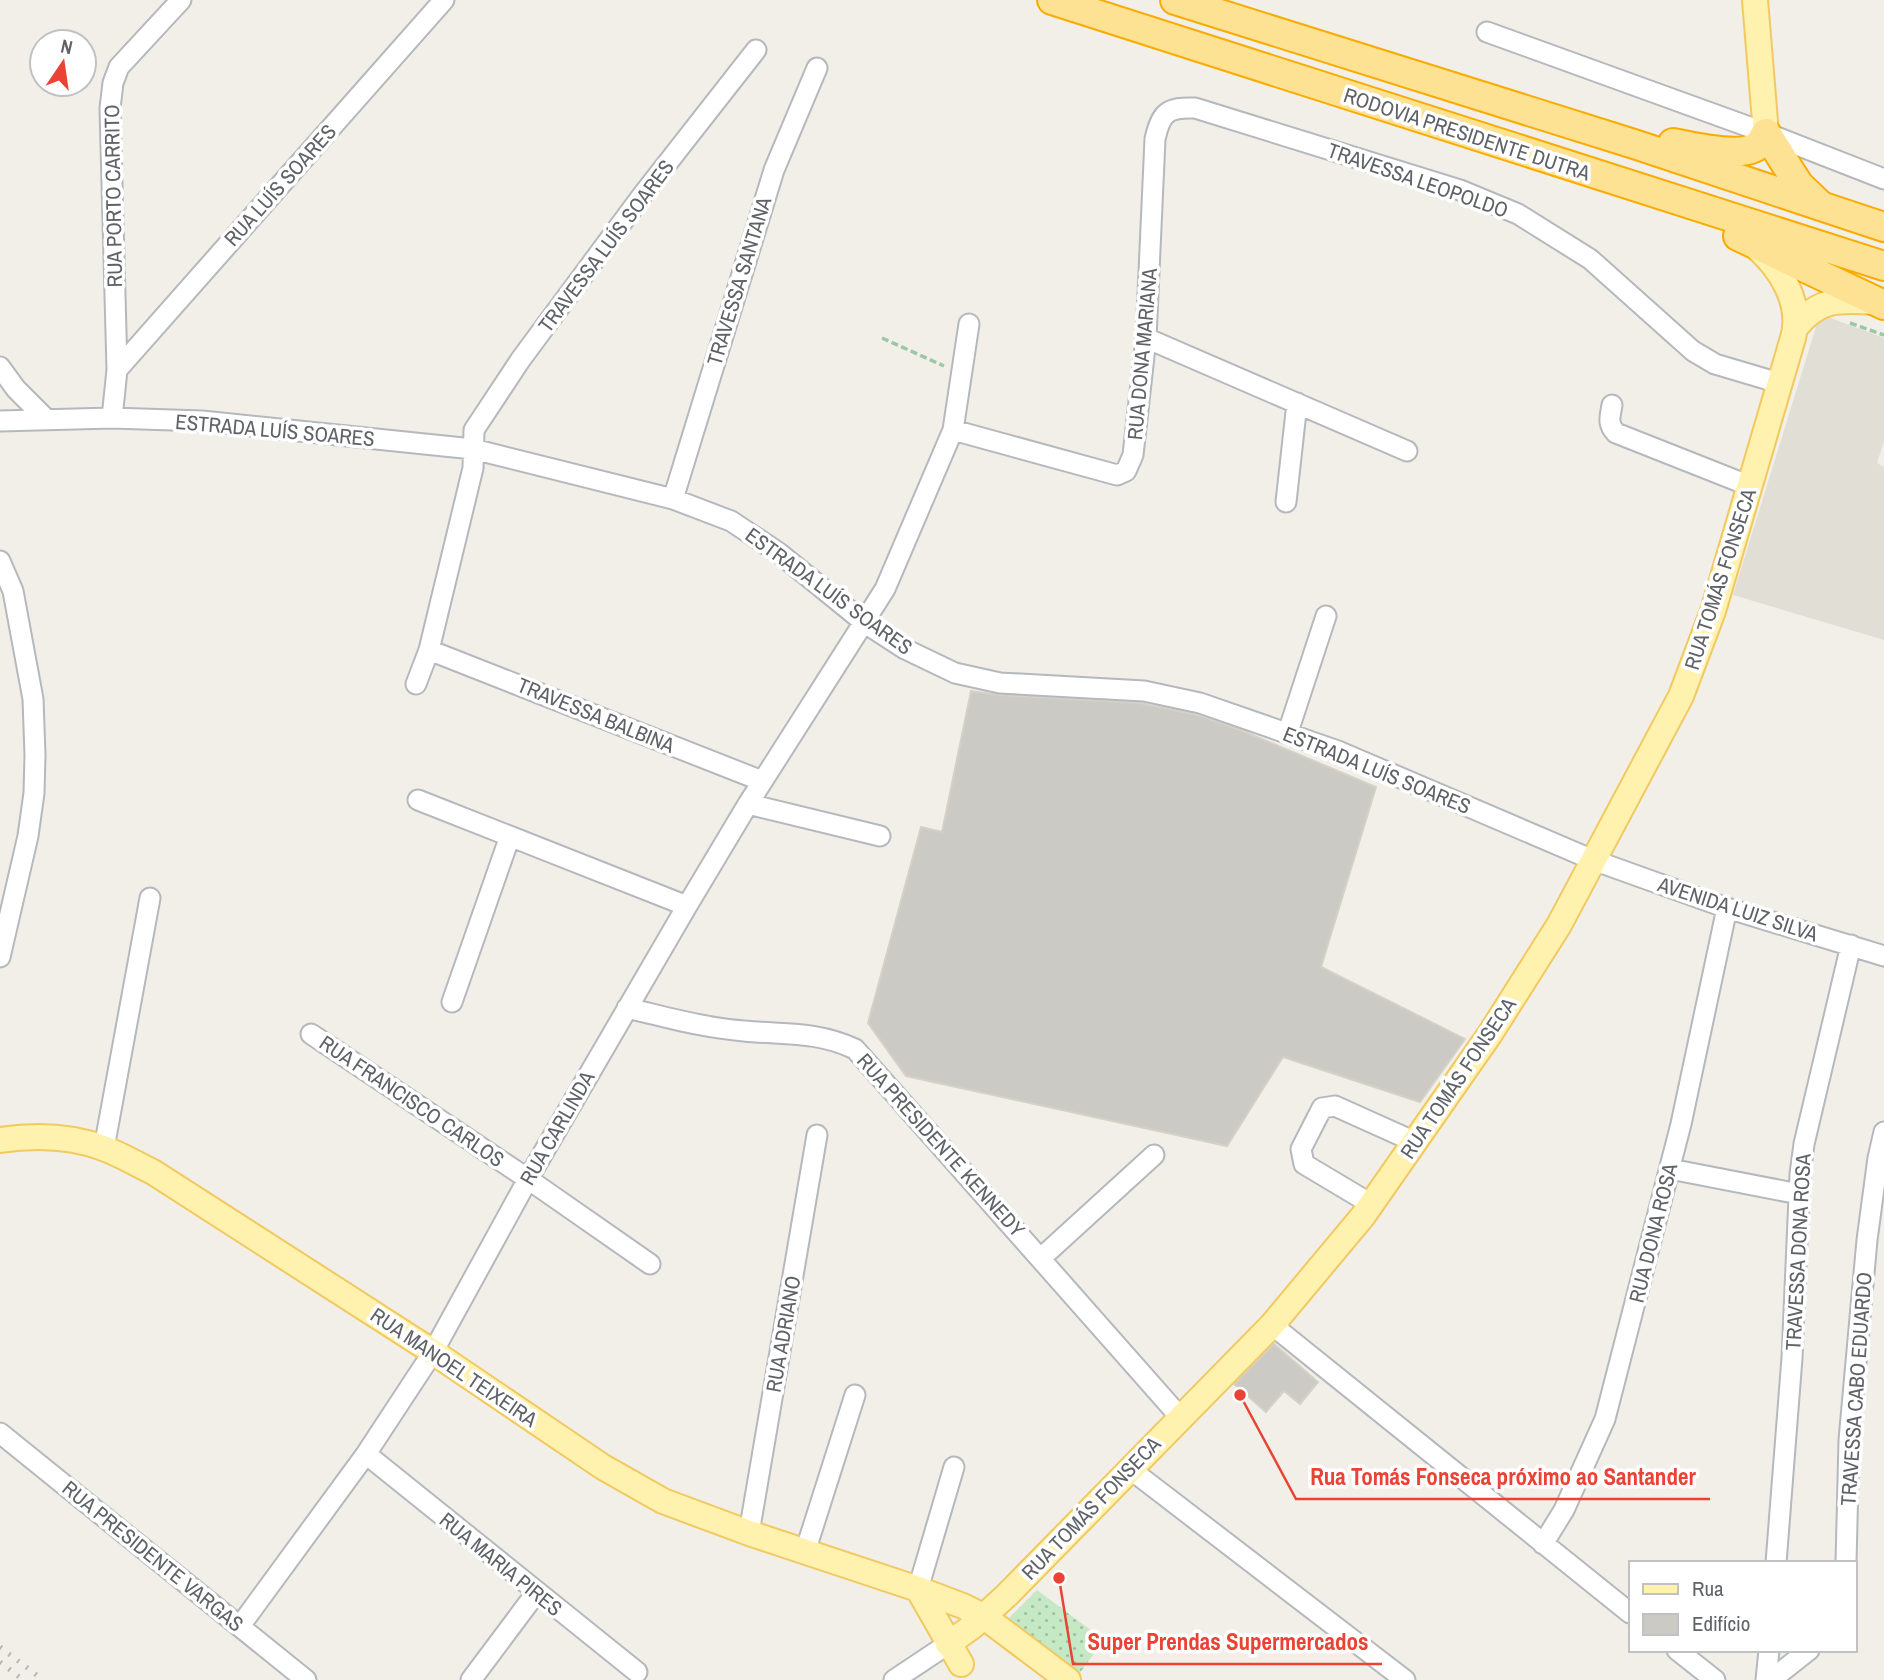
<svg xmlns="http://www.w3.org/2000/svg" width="1884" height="1680" font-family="'Archivo Narrow',sans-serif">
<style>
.education{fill:#e1ded6}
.park{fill:url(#park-dots)}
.building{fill:#cccac5;stroke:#d6d1c6;stroke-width:2}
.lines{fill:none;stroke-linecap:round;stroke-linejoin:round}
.minor-casing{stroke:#b5b8bc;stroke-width:23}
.major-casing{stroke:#f2c960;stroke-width:28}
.highway-casing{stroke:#f9ab00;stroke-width:32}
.path{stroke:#9cc7a9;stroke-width:3.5;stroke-dasharray:7 3.5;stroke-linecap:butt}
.minor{stroke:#fff;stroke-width:19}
.major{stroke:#fff2af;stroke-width:24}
.highway{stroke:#fde293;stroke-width:28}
.rail{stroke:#b6b7b8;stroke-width:5;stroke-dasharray:2 9;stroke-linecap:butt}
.labels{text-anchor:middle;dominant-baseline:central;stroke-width:7;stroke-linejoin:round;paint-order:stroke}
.street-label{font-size:21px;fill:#5f6368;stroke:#fff}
.leader{fill:none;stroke:#ea4335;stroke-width:2.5}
.callout-dot{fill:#ea4335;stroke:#fff;stroke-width:2.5}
.callout-label{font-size:23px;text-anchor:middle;font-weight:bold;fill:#ea4335;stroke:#fff;stroke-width:7;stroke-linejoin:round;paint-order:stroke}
</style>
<defs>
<pattern id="park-dots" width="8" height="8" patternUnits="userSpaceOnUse" patternTransform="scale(1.75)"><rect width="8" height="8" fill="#c5e8c5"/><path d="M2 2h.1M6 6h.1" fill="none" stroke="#a3c0a4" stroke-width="1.8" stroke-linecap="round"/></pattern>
</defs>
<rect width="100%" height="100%" fill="#f1efe8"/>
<path class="education" d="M1820 314 1884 338V441L1877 463 1884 467V640L1733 595Z"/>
<path class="park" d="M1037 1590 1104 1640 1079 1674 1009 1618Z"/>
<path class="building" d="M971 691 999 695 1140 703 1197 715 1238 729 1376 787 1321 967 1465 1039 1420 1102 1283 1057 1227 1146 906 1076 868 1023 921 827 942 832Z
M1274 1344 1318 1382 1300 1404 1284 1391 1266 1412 1234 1384Z"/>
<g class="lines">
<defs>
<path id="minor" d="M1487 32 1766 133 1884 179
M1146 338 1407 451
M0 367 16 389 47 420
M117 370 444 0
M1612 405C1610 417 1607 424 1616 433L1750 486
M112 418 117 370 110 108 113 83 119 67 181 0
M0 421 112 418 202 421 473 449 673 499 731 521 779 553 865 623 905 649 955 673 1000 683 1144 691 1200 703 1338 751 1593 860 1727 908 1884 956
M953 430 1117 475 1126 471 1133 455 1146 338 1155 139C1161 112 1168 107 1195 108L1460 190 1518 214 1590 259 1693 351 1715 364 1779 383
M673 499 774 170 817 68
M1286 502 1297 403
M0 561 13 591 33 699 35 755 34 793 28 836 0 957
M429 650 762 781
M416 684 429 650 473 468 474 430 521 359 644 193 756 50
M1288 732 1326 616
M418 800 687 906
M748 804 880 836
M452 1002 510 836
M627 1008C666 1017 704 1028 744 1031 785 1035 817 1031 855 1049L1180 1417
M311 1034 528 1179 650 1264
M104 1148 150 898
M1670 1169 1799 1194
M1371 1204 1304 1164 1301 1149 1322 1108 1335 1106 1415 1142
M1041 1258 1154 1155
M1272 1325 1630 1613
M0 1433 306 1680
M366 1454 637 1672
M1130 1469 1405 1680
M749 1533 817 1135
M1543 1544 1564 1510 1605 1419 1681 1124 1727 908
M805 1552 855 1395
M1776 1563 1792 1358 1800 1174 1804 1144 1851 945
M1846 1563 1849 1440 1867 1240 1878 1158 1884 1132
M918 1589 954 1467
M240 1626 366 1454 433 1352 528 1179 687 906 748 804 885 589 953 430 969 324
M1677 1650 1715 1680
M471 1680 536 1593
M894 1680 948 1644
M1766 1680 1769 1650
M1771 1680 1809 1650"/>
<path id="major" d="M1755 0 1766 133
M1796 327C1820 297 1841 300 1877 302
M0 1140C34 1135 71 1136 103 1148 120 1154 136 1164 153 1172L433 1352 603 1467 663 1501 749 1533 918 1589 963 1606 983 1616 1068 1680
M918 1589 961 1664
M948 1644 973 1626 1007 1595 1272 1325 1363 1216 1490 1034 1559 925 1681 696 1713 611 1793 338C1803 303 1780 267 1754 245"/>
<path id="highway" d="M1052 0 1884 266
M1175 0 1634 144 1884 227
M1766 133 1799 185 1819 204
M1673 143C1692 147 1741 158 1757 146 1761 143 1763 138 1766 133
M1738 236 1884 305"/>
</defs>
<use href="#minor" class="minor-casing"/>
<use href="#major" class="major-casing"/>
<use href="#highway" class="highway-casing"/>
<path class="path" d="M1850 323 1884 335
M882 338 944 366"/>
<use href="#minor" class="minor"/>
<use href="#major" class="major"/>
<use href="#highway" class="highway"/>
<path class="rail" d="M0 1647 43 1680
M0 1662 23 1680"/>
</g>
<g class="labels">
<g class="street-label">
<text transform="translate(1467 134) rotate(18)">RODOVIA PRESIDENTE DUTRA</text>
<text transform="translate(1418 180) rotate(19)">TRAVESSA LEOPOLDO</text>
<text transform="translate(280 185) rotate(-48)">RUA LUÍS SOARES</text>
<text transform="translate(113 196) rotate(-91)">RUA PORTO CARRITO</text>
<text transform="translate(606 246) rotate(-53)">TRAVESSA LUÍS SOARES</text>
<text transform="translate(739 281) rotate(-73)">TRAVESSA SANTANA</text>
<text transform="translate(1142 354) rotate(-85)">RUA DONA MARIANA</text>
<text transform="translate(275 430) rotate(5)">ESTRADA LUÍS SOARES</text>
<text transform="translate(1720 579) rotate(-72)">RUA TOMÁS FONSECA</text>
<text transform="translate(829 591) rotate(36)">ESTRADA LUÍS SOARES</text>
<text transform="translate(596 715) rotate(22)">TRAVESSA BALBINA</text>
<text transform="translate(1377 770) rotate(22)">ESTRADA LUÍS SOARES</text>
<text transform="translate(1738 909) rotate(18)">AVENIDA LUIZ SILVA</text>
<text transform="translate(1458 1078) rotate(-56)">RUA TOMÁS FONSECA</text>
<text transform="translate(412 1101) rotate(34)">RUA FRANCISCO CARLOS</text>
<text transform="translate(557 1128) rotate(-60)">RUA CARLINDA</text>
<text transform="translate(941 1145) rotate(48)">RUA PRESIDENTE KENNEDY</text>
<text transform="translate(1653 1233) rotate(-76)">RUA DONA ROSA</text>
<text transform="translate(1798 1252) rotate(-87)">TRAVESSA DONA ROSA</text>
<text transform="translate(783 1334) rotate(-80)">RUA ADRIANO</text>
<text transform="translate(454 1367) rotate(34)">RUA MANOEL TEIXEIRA</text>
<text transform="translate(1856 1389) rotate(-86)">TRAVESSA CABO EDUARDO</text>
<text transform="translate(1091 1508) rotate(-46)">RUA TOMÁS FONSECA</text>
<text transform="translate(153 1556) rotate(39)">RUA PRESIDENTE VARGAS</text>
<text transform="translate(501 1564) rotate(39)">RUA MARIA PIRES</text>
</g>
</g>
<path class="leader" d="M1240 1395L1296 1499H1710M1059 1578L1073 1664H1382"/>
<g class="callout-dot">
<circle cx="1240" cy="1395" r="7"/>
<circle cx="1059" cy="1578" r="7"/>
</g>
<g class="callout-label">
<text x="1503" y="1485">Rua Tomás Fonseca próximo ao Santander</text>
<text x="1228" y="1650">Super Prendas Supermercados</text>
</g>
<rect x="1629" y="1561" width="228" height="91" fill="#ffffff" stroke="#bfc1c3" stroke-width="2"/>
<rect x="1643" y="1584" width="35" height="10" fill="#fff2af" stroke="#bfc1c3" stroke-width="2"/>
<text x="1692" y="1596" font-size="21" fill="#5f6368">Rua</text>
<rect x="1643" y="1614" width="35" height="21" fill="#cccac5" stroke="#bfc1c3" stroke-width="2"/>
<text x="1692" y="1631" font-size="21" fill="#5f6368">Edifício</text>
<g transform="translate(63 63) rotate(13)"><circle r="33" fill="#ffffff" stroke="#bfc1c3" stroke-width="2"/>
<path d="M0-5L12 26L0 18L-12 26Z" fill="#ea4335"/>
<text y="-10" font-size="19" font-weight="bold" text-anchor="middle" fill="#5f6368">N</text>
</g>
</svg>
